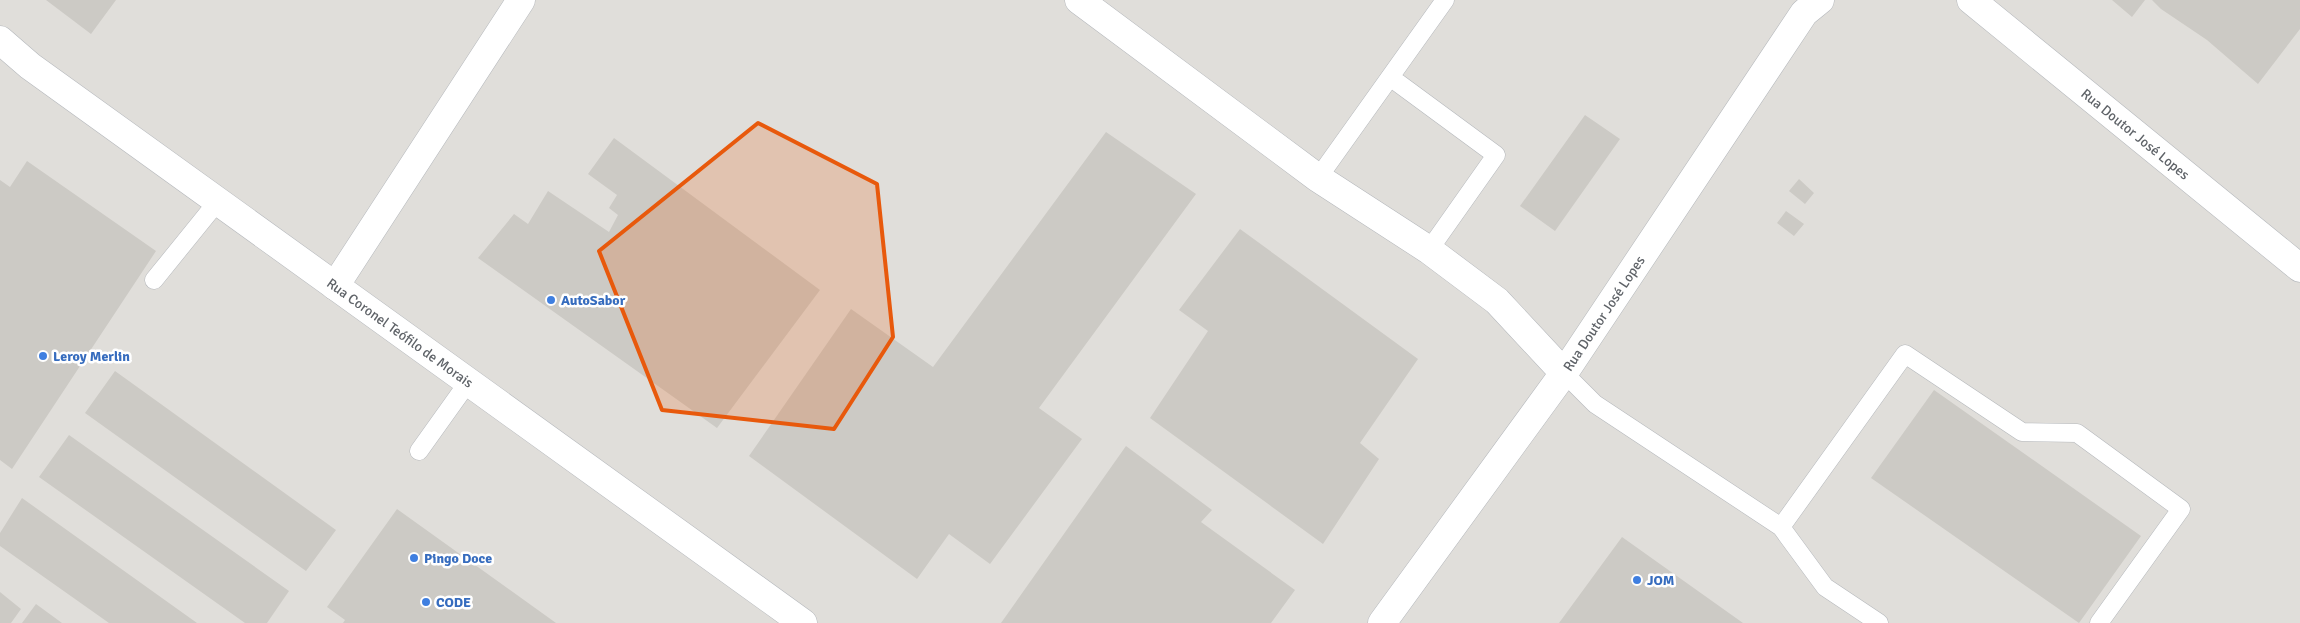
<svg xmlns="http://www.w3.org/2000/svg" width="2300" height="623" font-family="Signika,sans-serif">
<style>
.industrial{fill:#e0deda}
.building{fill:#cccac5}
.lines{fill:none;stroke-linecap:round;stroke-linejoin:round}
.lane-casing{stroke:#b5b8bc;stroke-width:19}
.street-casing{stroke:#b5b8bc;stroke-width:29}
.lane{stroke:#fff;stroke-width:18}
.street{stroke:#fff;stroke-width:28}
.marked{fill:#e8590c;fill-opacity:0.2;stroke:#e8590c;stroke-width:4;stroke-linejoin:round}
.shop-dot{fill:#3f7fe0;stroke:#fff;stroke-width:2}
.labels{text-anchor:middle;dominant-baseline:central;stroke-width:5;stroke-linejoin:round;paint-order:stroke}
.street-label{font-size:14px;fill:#5f6368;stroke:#fff}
.shop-label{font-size:14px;font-weight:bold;fill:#366cbe;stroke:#fff;text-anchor:start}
</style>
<rect width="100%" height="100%" fill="#f1efe8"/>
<path class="industrial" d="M0 0H2300V623H0Z"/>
<path class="building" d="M46 0H116L91 34Z
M2112 0H2145L2132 17Z
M2152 0H2300V29L2258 84 2207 40 2161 9Z
M1585 115 1620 139 1555 231 1520 206Z
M1106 132 1196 194 1039 408 1082 439 990 564 949 534 917 579 749 456 851 309 933 367Z
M614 138 820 290 717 428 478 258 514 214 528 224 548 191 609 232 618 215 609 208 617 195 588 174Z
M27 161 156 251 12 469 0 460V180L10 187Z
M1799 179 1814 193 1805 204 1789 191Z
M1786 211 1804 224 1794 236 1777 223Z
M1240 229 1418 359 1360 443 1379 459 1323 544 1150 418 1208 331 1179 310Z
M115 371 336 530 306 571 85 413Z
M1934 390 2141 536 2079 623 1871 478Z
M69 435 289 591 267 623H245L39 477Z
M1126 446 1212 510 1201 522 1295 590 1271 623H1001Z
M22 498 197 623H109L0 546V533Z
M397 509 556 623H343L345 620 327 607Z
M1622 537 1743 623H1559Z
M0 592 21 609 11 623H0Z
M36 604 62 623H22Z"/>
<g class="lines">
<defs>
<path id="lane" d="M1390 77 1496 155 1429 250
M1318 178 1445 0
M154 280 218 201
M1564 373 1595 404 1781 527 1825 587 1879 623
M419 451 469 381
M1781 527 1905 354 2022 432 2077 433 2181 509 2099 623"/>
<g id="street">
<path d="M1079 0 1318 178 1429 250 1497 301 1564 373"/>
<path id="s1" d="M1971 0 2300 268"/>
<path id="s2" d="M0 40 30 66 803 623"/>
<path d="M335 286 521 0"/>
<path id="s3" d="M1382 623 1564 373 1804 13 1820 0"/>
</g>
</defs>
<use href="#lane" class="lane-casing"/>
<use href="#street" class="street-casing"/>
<use href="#lane" class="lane"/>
<use href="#street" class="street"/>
</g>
<path class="marked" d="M758 123 877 184 893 337 834 429 662 410 599 251Z"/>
<g class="shop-dot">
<circle cx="551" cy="300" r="5"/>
<circle cx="43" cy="356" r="5"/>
<circle cx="414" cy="558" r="5"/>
<circle cx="1637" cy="580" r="5"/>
<circle cx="426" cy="602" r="5"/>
</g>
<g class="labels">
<g class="street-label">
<text stroke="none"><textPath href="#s1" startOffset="212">Rua Doutor José Lopes</textPath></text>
<text stroke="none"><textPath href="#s3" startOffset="381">Rua Doutor José Lopes</textPath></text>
<text stroke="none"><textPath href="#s2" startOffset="496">Rua Coronel Teófilo de Morais</textPath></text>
</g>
<g class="shop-label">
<text x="561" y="300">AutoSabor</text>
<text x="53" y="356">Leroy Merlin</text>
<text x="424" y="558">Pingo Doce</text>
<text x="1647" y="580">JOM</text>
<text x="436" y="602">CODE</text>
</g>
</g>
</svg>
